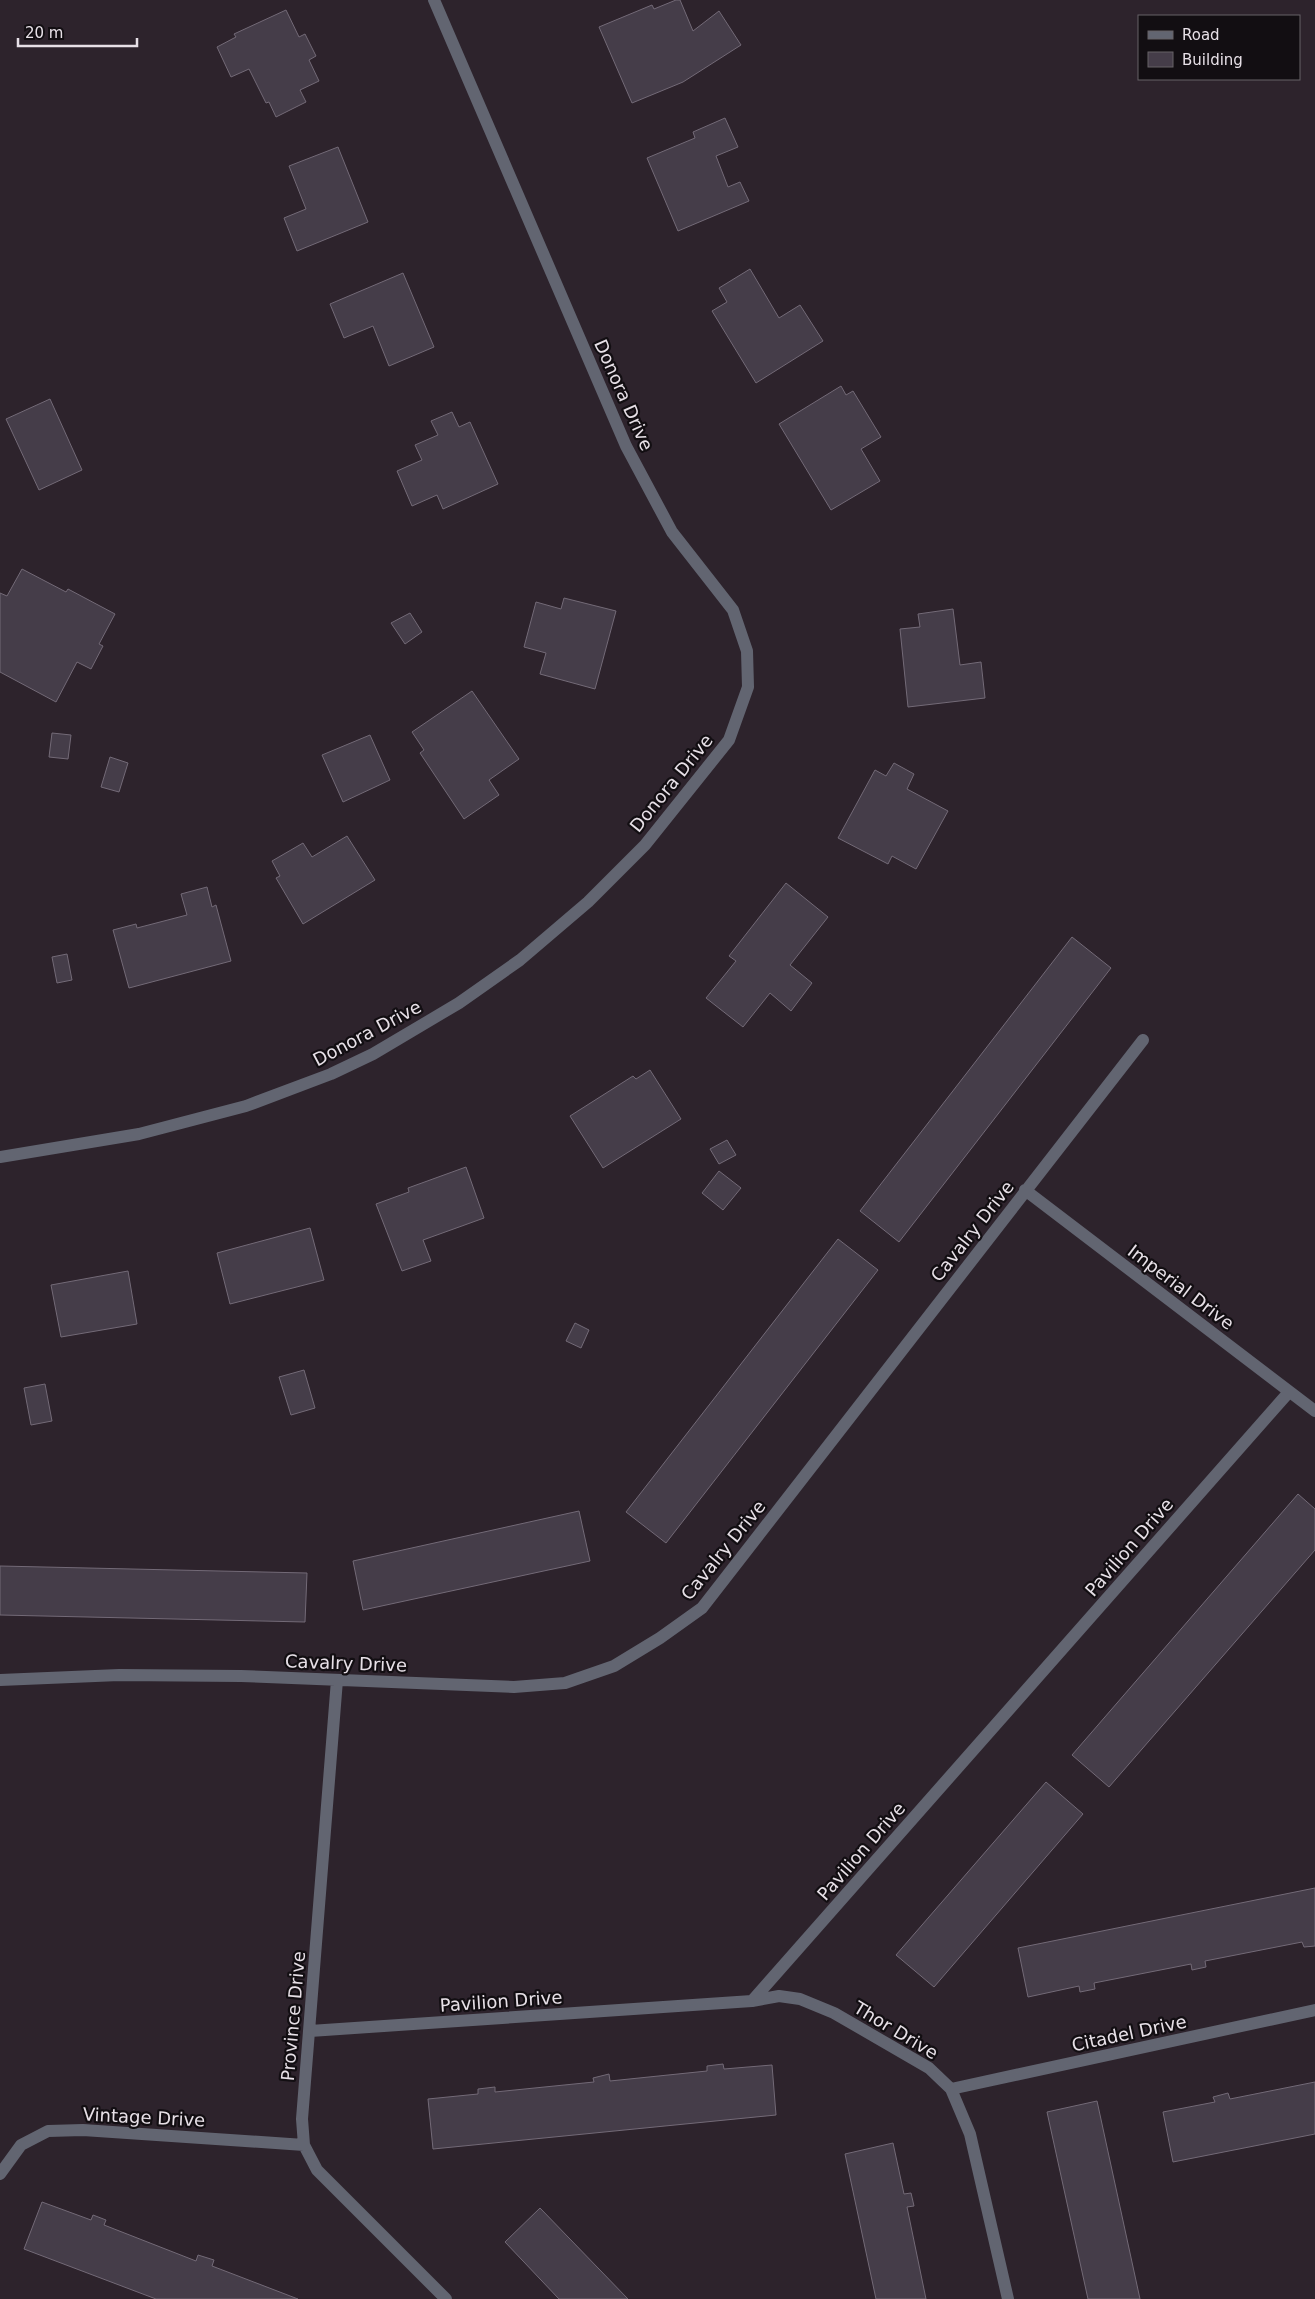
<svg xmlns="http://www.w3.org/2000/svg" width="1315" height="2299" font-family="'DejaVu Sans',sans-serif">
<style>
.building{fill:#453d49;stroke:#736a77}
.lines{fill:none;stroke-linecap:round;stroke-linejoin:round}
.minor{stroke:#626571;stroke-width:12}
.labels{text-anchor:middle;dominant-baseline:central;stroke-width:4.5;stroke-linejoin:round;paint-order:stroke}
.street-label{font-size:18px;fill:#e7e0e7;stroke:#120e12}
</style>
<rect width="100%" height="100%" fill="#2d232c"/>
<path class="building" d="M676 0H680L693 31 719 11 741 45 683 82 632 103 599 27 652 5 654 9Z
M286 10 299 37 305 34 316 56 309 60 319 81 300 90 306 102 276 117 269 102 266 103 249 69 231 77 217 47 236 37 234 34Z
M725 118 738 147 716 156 728 187 740 182 749 201 678 231 647 158 695 138 693 132Z
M338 147 368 222 297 251 284 218 306 209 289 166Z
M750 269 779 318 800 305 823 341 756 383 712 311 727 302 719 288Z
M403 273 434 347 389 366 373 326 344 338 330 304Z
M841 386 846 395 853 391 881 437 861 449 880 481 831 510 779 424Z
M50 399 82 470 39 490 6 419Z
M452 412 459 427 470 422 498 484 443 509 437 495 412 506 397 471 422 460 415 445 438 435 431 421Z
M22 569 66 592 68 589 115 614 99 644 103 646 91 669 77 662 56 702 0 672V593L7 596Z
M564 598 616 611 595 689 540 674 546 653 524 647 536 602 561 609Z
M953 609 960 665 981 662 985 698 908 707 900 629 920 627 918 614Z
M410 613 422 632 405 644 391 623Z
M472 691 519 759 489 780 499 795 464 819 420 753 424 750 412 732Z
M52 733 71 735 68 759 49 757Z
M370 735 390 780 343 802 322 755Z
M110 757 128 763 119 792 101 787Z
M894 763 914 774 907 789 948 811 916 869 892 856 888 864 838 838 875 770 886 776Z
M347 836 375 880 303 924 276 878 280 876 272 861 303 843 312 857Z
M786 883 828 917 790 965 812 983 791 1011 770 993 743 1027 706 998 736 961 729 956Z
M207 887 212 907 216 905 231 961 129 988 113 930 136 924 137 928 187 915 181 894Z
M1072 937 1111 968 899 1242 860 1211Z
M67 954 72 980 57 983 52 957Z
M650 1070 681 1119 603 1168 570 1116 633 1076 636 1079Z
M727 1140 736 1155 719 1164 710 1149Z
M466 1167 484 1218 423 1240 431 1261 402 1271 376 1204 409 1192 408 1188Z
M719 1171 741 1188 723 1210 702 1193Z
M310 1228 324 1280 230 1304 217 1253Z
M838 1239 878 1270 666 1543 626 1512Z
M128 1271 137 1324 61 1337 51 1285Z
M575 1323 589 1330 581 1348 566 1341Z
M304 1370 315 1408 291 1415 279 1377Z
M45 1384 52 1421 31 1425 24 1388Z
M1298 1494 1315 1509V1550L1109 1787 1072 1755Z
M579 1511 590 1561 363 1610 353 1561Z
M0 1566 307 1573 305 1622 0 1615Z
M1046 1782 1083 1814 934 1987 896 1955Z
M1315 1888V1946L1304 1947 1302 1942 1205 1961 1206 1967 1192 1970 1191 1964 1094 1983 1095 1989 1080 1992 1079 1986 1028 1997 1018 1948Z
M723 2064 724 2069 772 2065 776 2115 433 2149 428 2099 478 2094V2089L495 2087V2092L594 2082 593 2078 609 2074 610 2081 707 2071V2066Z
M1315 2082V2134L1173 2162 1163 2112 1215 2102 1213 2097 1228 2093 1230 2099Z
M1097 2101 1140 2299H1088L1047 2112Z
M893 2143 904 2194 911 2193 914 2206 907 2207 926 2299H876L845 2154Z
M42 2202 91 2220 93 2215 106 2220 104 2225 196 2261 198 2255 214 2260 212 2266 298 2299H156L24 2249Z
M540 2208 628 2299H559L505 2242Z"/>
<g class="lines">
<path class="minor" d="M0 1157 139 1134 246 1106 331 1074 373 1054 459 1003 520 960 588 902 645 845 729 740 748 687 747 651 733 610 672 532 626 446 434 0
M1025 1190 1315 1411
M0 1680 119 1675 241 1676 514 1687 565 1683 614 1666 660 1638 702 1608 1143 1040
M337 1680 302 2119 304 2145 317 2170 446 2299
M752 2001 779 1996 800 1999 834 2013 929 2068 951 2089 970 2134 1008 2299
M310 2031 752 2001 1289 1392
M951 2089 1315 2010
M0 2174 21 2145 48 2131 83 2130 304 2145"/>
</g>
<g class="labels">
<g class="street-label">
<text transform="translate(624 395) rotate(66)">Donora Drive</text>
<text transform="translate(671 783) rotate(-51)">Donora Drive</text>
<text transform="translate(367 1033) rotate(-28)">Donora Drive</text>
<text transform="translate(972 1231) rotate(-52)">Cavalry Drive</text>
<text transform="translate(1181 1287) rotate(37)">Imperial Drive</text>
<text transform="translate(1129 1547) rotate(-49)">Pavilion Drive</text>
<text transform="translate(723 1550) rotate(-51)">Cavalry Drive</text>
<text transform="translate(346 1663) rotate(2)">Cavalry Drive</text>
<text transform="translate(861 1851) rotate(-49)">Pavilion Drive</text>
<text transform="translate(501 2001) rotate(-4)">Pavilion Drive</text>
<text transform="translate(293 2016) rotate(-85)">Province Drive</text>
<text transform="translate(896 2030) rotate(31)">Thor Drive</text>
<text transform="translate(1129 2033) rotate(-12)">Citadel Drive</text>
<text transform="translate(144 2117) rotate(3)">Vintage Drive</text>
</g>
</g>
<rect x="1138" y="15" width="162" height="65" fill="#120e12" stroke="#676267"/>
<rect x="1148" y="31" width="25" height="8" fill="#626571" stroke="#676267"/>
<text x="1182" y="40" font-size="15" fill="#e7e0e7">Road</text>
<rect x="1148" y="52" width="25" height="15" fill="#453d49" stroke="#676267"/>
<text x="1182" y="65" font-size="15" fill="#e7e0e7">Building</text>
<path d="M18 38v8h119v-8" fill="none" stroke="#e7e0e7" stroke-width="2.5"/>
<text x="25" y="38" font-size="15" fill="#e7e0e7" stroke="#120e12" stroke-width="4" paint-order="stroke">20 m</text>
</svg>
